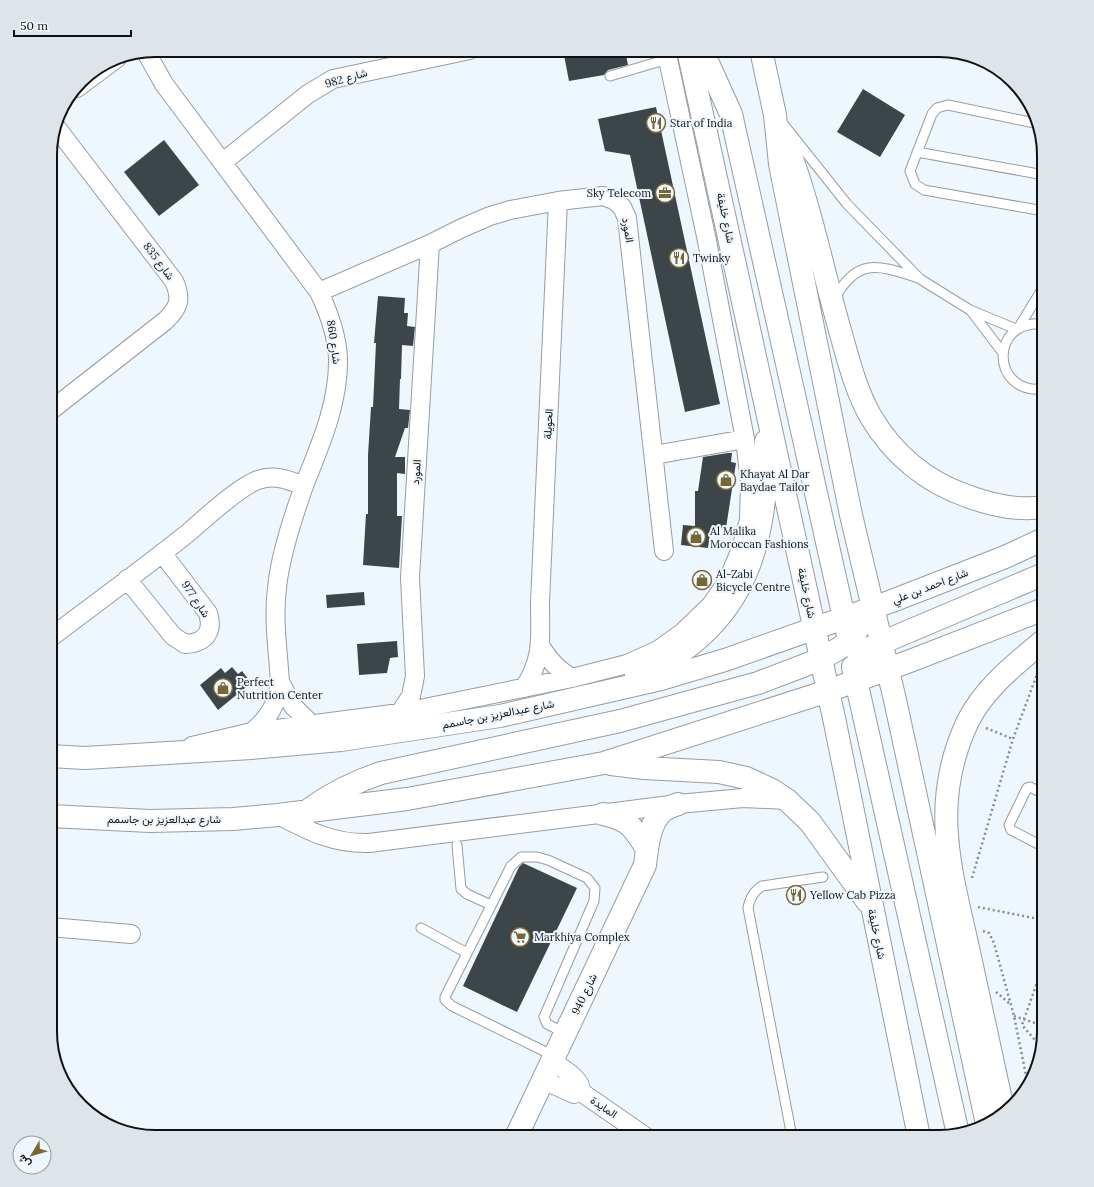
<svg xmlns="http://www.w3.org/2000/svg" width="1094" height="1187" font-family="Lora,Vazirmatn,serif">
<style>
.building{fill:#3c4547}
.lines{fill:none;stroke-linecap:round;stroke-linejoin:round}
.lane-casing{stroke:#959da3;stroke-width:11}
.street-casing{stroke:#959da3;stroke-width:20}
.secondary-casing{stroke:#959da3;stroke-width:24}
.primary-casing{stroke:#959da3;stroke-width:24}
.path{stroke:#868c90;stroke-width:2.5;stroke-dasharray:2 3;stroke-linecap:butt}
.lane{stroke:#fff;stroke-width:9}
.street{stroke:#fff;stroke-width:18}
.secondary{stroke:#fff;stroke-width:22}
.primary{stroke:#fff;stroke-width:22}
.labels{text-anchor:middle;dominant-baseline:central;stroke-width:4;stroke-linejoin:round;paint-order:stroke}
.street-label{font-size:11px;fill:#0f1113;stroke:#eff7fe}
.poi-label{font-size:11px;fill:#0f1113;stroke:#eff7fe;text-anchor:start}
.rim{fill:none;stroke:#0f1113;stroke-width:2}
</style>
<rect width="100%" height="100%" fill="#eff7fe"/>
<path class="building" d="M563 50H625L628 65 608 70 604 75 569 81Z
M863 89 905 115 880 157 837 132Z
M656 107 720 404 685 412 630 155 605 151 598 119Z
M164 140 199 185 159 216 124 172Z
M378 296 405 298 404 313H408L407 326 415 327 413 346 402 345 401 379H400L399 409 410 410 408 428H405L395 457H405V474L397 473V516H402L399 568 363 565 366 514H368V455L371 407H373L376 343H374Z
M728 453H732L731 462 736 463 726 528H711L708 548 681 545 683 525 695 526V491H698L703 457Z
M364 592 365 605 327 608 326 595Z
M397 641 398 657 390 658 387 673 359 675 357 644Z
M232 667 238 674 242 671 251 683 218 710 200 685 221 668 225 673Z
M523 863 577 888 517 1012 463 986 519 867Z"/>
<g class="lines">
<defs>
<path id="lane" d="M610 76 668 59
M780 120 847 204 920 279 970 310 1016 329
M1039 124 948 105 937 108 932 114 910 171 915 184 924 190 1044 211
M917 152 1044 175
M835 298C858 256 880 266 919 278
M971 311 1003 353
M1044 324C989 318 990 395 1044 389
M1019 327 1044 286
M1044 794 1030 787 1027 788 1009 825 1011 830 1044 847
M457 845 461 889 467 894 491 905
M421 928 467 953
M554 1056 452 1006 445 1000V997L511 866 521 857H537L548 860 587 878 595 888 594 901 544 1017 547 1024 565 1033
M792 1137 748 908C750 898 753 892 762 886L823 877"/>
<path id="street" d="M146 52 164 84 319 292C329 313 337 335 338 358 339 402 321 443 305 483 294 514 280 555 277 588 273 619 278 651 280 682 277 704 269 718 252 732
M77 88 117 58
M223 162 308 94 333 79 470 50
M319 292 430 244 462 228 490 216 510 210 558 201 603 196 614 200 622 207 627 218 664 551
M50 411 165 321C179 308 182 299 174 281L56 127
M654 455 745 439
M127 579 173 636 185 644C205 643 214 632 208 613L162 553
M50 638C96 603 143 569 188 533 204 519 240 486 258 480 275 474 288 480 304 486
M541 647C550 661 558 670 572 678
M280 682 293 706 312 725
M524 688C544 657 540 637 540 602L558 201
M400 713 411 696 415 676 410 578 430 244
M192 746 252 732 400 713 572 678 627 664 658 650 683 632 711 605 727 582 741 549 749 520 750 482 745 439 706 236 666 50
M278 815C309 831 333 844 369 843L678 804 743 798 787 800
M50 927 131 934
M552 1061C561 1068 582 1078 581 1092L646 1137
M543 1080 574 1094 581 1092"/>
<path id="secondary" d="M603 814C630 820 633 827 647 849
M516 1137 645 865C647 849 649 822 663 811 667 808 673 806 678 804"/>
<path id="primary" d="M688 50 834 718 919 1137
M702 50 731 114 849 640C860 656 869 664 887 669
M761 50 775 115 780 164 790 214 851 515 895 700 987 1124
M788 148C811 208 823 272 841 334 849 362 856 391 871 417 893 454 926 482 967 496 991 505 1018 511 1044 507
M867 649 1044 574
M853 667 958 1134
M636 675C646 670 658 666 669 660 727 624 754 575 763 508 766 486 765 463 766 441
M50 756 85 758 251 748 341 740 500 716 661 679 725 660 892 601 1005 557 1044 539
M611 764 644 768 719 772 746 778 772 790 787 800 810 822 867 901
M310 809C332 793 354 782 381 773L620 721 758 683 821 659 843 646 858 629
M50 816 150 821 233 819 278 815 407 799 604 763 828 691 910 661 1044 609
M1004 1114C993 1062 981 1010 970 957 952 873 928 805 968 721 985 687 1016 664 1044 640"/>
</defs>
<use href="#lane" class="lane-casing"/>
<use href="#street" class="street-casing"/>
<use href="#secondary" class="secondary-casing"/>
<use href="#primary" class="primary-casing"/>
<path class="path" d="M986 728 1013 739
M972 878 1013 739 1039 669
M978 907 1044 920
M983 931 989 933 994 943 1014 1016 1028 1085
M996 992 1010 1004
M1014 1016 1044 1026
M1041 1047 1022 1025 1044 963"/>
<use href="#lane" class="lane"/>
<use href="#street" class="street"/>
<use href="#secondary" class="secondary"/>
<use href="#primary" class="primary"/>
</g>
<defs>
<symbol id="restaurant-ring" viewBox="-11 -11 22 22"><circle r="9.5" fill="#eff7fe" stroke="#786735" stroke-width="1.5"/><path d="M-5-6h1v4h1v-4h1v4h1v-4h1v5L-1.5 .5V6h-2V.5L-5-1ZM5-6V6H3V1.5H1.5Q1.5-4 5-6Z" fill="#786735"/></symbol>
<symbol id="office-ring" viewBox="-11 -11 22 22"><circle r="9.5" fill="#eff7fe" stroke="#786735" stroke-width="1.5"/><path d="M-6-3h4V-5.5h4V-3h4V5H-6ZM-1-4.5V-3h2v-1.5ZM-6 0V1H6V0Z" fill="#786735"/></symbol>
<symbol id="shop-ring" viewBox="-11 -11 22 22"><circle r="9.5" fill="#eff7fe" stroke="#786735" stroke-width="1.5"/><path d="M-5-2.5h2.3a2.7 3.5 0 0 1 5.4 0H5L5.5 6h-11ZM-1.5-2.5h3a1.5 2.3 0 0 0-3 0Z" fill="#786735"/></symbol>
<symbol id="supermarket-ring" viewBox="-11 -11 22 22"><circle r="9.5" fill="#eff7fe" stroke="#786735" stroke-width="1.5"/><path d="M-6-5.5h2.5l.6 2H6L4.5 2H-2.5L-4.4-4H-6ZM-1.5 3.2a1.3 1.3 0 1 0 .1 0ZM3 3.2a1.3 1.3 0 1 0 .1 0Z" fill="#786735"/></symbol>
</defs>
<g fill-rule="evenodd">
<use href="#restaurant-ring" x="645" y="112" width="22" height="22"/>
<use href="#office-ring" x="654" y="182" width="22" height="22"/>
<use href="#restaurant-ring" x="668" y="247" width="22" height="22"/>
<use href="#shop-ring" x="715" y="469" width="22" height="22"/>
<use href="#shop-ring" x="685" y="526" width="22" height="22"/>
<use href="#shop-ring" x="691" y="569" width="22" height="22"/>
<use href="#shop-ring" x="212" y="677" width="22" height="22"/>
<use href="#restaurant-ring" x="785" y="884" width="22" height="22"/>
<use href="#supermarket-ring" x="509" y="926" width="22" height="22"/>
</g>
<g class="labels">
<g class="street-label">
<text transform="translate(346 78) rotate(-16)">شارع 982</text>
<text transform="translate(726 218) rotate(78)">شارع خليفة</text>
<text transform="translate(628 230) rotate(80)">المورد</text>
<text transform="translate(159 261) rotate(53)">شارع 835</text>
<text transform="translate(334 342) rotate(82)">شارع 860</text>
<text transform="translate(548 424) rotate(-87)">الحويلة</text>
<text transform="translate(416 472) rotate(-86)">المورد</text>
<text transform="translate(930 586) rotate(-21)">شارع احمد بن علي</text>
<text transform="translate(807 593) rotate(78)">شارع خليفة</text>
<text transform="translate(196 599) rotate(56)">شارع 977</text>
<text transform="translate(498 714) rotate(-11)">شارع عبدالعزيز بن جاسمم</text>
<text x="164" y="819">شارع عبدالعزيز بن جاسمم</text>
<text transform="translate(877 934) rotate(78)">شارع خليفة</text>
<text transform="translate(584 994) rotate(-64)">شارع 940</text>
<text transform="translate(604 1107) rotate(34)">المايدة</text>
</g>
<g class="poi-label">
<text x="670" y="123">Star of India</text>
<text x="651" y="193" text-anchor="end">Sky Telecom</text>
<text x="693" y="258">Twinky</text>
<text x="740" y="474">Khayat Al Dar<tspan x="740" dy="13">Baydae Tailor</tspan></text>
<text x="710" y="531">Al Malika<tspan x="710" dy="13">Moroccan Fashions</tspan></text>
<text x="716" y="574">Al-Zabi<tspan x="716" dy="13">Bicycle Centre</tspan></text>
<text x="237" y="682">Perfect<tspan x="237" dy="13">Nutrition Center</tspan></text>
<text x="810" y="895">Yellow Cab Pizza</text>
<text x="534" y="937">Markhiya Complex</text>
</g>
</g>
<path d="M0 0H1094V1187H0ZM155 57H939A98 98 0 0 1 1037 155V1032A98 98 0 0 1 939 1130H155A98 98 0 0 1 57 1032V155A98 98 0 0 1 155 57Z" fill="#dde5eb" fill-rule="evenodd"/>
<path class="rim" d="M155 57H939A98 98 0 0 1 1037 155V1032A98 98 0 0 1 939 1130H155A98 98 0 0 1 57 1032V155A98 98 0 0 1 155 57Z"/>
<g transform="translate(32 1155) rotate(232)"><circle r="19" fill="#eff7fe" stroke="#959ba0"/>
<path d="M0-3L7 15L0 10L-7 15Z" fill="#786735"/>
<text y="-6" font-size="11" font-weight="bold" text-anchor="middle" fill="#0f1113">ش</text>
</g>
<path d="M14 30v6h117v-6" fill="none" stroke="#0f1113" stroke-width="2"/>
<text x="20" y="30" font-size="12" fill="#0f1113" stroke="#eff7fe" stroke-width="3" paint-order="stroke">50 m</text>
</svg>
